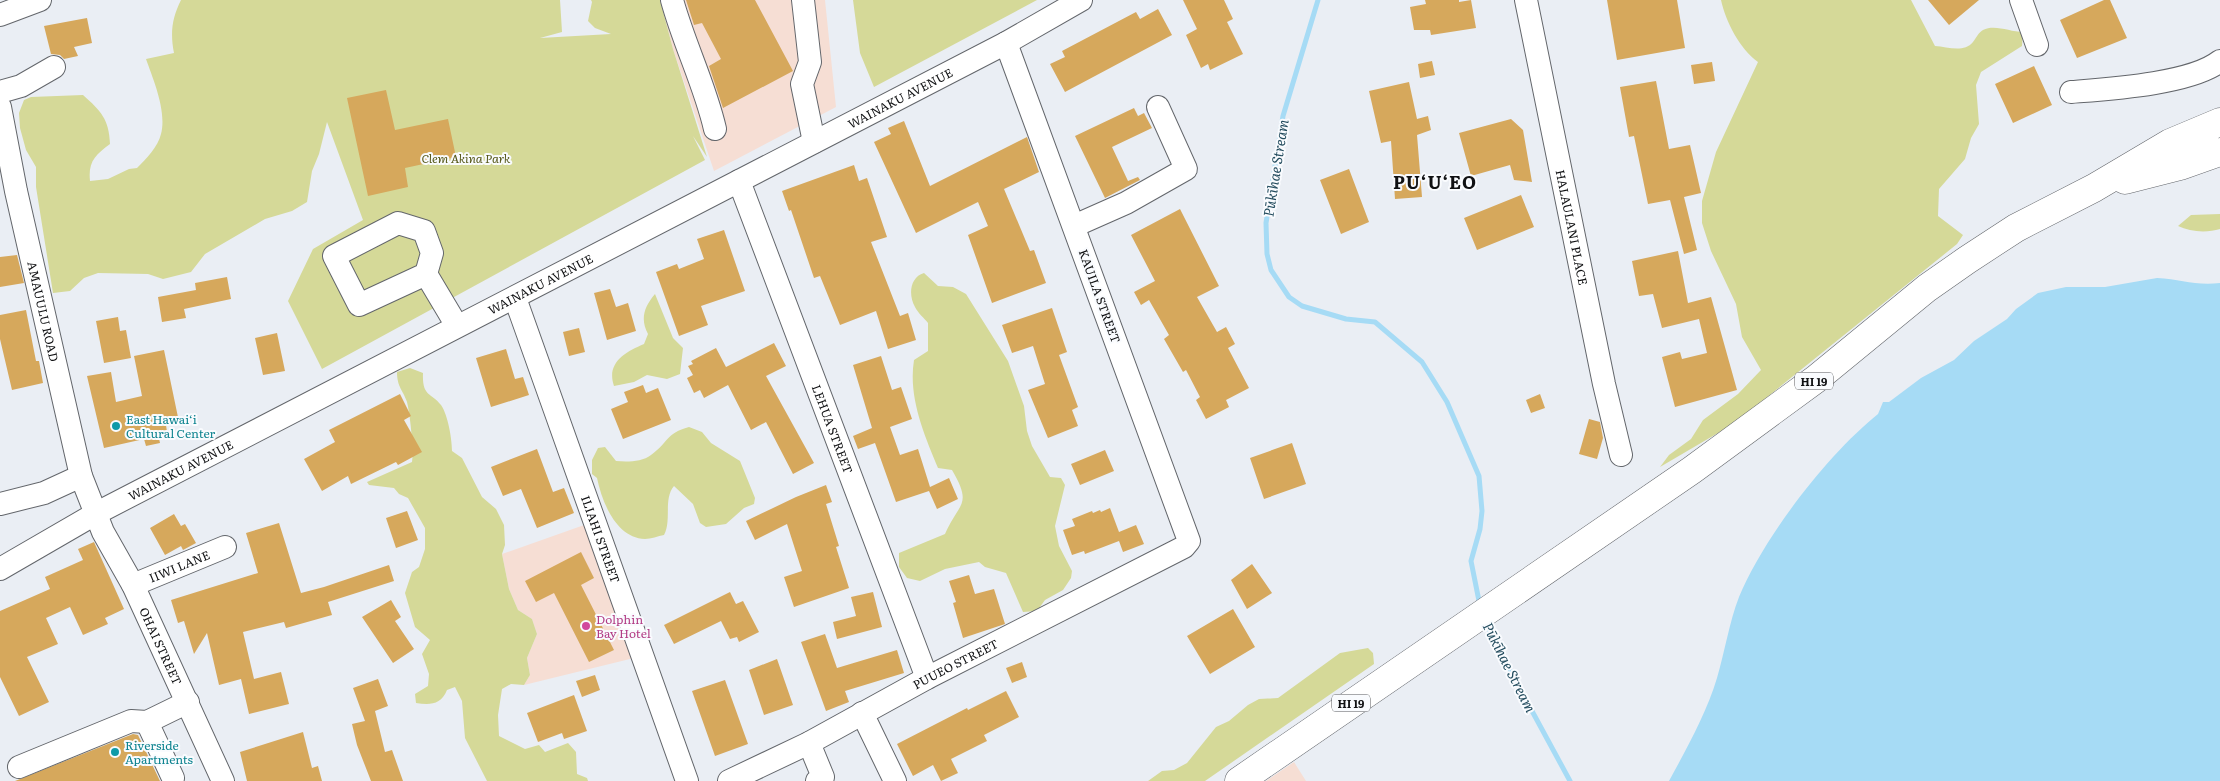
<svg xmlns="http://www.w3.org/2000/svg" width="2220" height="781" font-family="Literata,serif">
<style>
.commercial{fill:#f6ded4}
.green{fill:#d5d998}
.water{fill:#a6dbf5}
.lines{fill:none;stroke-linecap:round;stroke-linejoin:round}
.stream{stroke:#a6dbf5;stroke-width:5}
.building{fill:#d6a85c}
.minor-casing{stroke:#63666b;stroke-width:24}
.major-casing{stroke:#63666b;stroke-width:29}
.minor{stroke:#fff;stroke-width:22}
.major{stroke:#fff;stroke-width:28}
.culture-dot{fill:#0f9aa8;stroke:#f9fbfe;stroke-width:2}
.hotel-dot{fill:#d1479c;stroke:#f9fbfe;stroke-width:2}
.labels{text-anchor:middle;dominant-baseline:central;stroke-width:4;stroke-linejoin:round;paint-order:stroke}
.shield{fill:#f9fbfe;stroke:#56575a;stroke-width:1}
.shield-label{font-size:11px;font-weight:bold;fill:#101113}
.street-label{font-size:12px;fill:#101113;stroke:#f9fbfe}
.park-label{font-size:12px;font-style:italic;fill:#565819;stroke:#f9fbfe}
.culture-label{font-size:12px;fill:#0d838f;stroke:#f9fbfe;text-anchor:start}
.hotel-label{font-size:12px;fill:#b23c85;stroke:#f9fbfe;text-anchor:start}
.water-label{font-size:14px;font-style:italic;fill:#234c5e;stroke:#f9fbfe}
.district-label{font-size:18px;font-weight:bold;letter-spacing:1px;fill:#101113;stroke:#f9fbfe}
</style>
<rect width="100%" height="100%" fill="#eaeef4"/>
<path class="commercial" d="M660 0H825L836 107 714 171 673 49Z
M587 524 634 658 524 685 530 675 527 658 537 634 532 619 518 610 509 589 502 554Z
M1294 762 1306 781H1266Z"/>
<path class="green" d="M181 0H560L562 32 540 38 611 34 595 28 588 21 592 2 591 0H660L673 49 707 157 693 136 705 160 322 369 288 301 313 249 363 220 327 122 319 154 312 171 307 202 292 211 265 219 205 254 191 272 163 279 148 274 98 273 84 278 70 291 53 293 36 187V167L26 150 20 128 19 113 24 100 31 97 83 95C101 111 109 119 110 144 95 155 88 162 90 181L108 179 129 169 137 168C146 159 158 147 161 134 167 111 153 79 146 59L174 53C170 33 172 18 181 0Z
M853 0H1037L874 87 860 53Z
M1721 0H1911L1935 46C1948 47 1964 53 1973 42 1976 38 1979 32 1983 30 1995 24 2010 32 2023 32L2022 46 1981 72 1976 85 1979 124 1971 138 1965 159 1939 189 1938 216 1963 235 1957 244 1735 423 1660 467 1669 455 1691 439 1703 420 1738 394 1761 370 1742 337 1736 304 1711 251 1702 223V201L1716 152 1758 62C1739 48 1726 22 1721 0Z
M2220 214V229C2207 233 2190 232 2178 226L2191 215Z
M924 273 938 286 953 287 966 294 1008 361 1024 406 1027 431 1032 446 1050 477 1061 478 1065 485 1055 526 1059 546 1072 571 1071 578 1063 590 1045 600 1037 611 1023 612 1006 573 985 567 979 562 945 569 920 581 907 578 899 567V553L945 534C959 502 973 506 952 470L938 468C924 434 908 397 914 360L928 351V323C924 318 918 313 915 307 908 295 910 277 924 273Z
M655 294 673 338 683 348 680 374 667 379 647 375 634 382 614 386C606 363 625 352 644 344L648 334C640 319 644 307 655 294Z
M410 368 423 373C422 397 431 392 441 405 448 415 452 439 452 451L462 458 482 497 496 509 504 525 505 545 502 554 509 589 518 610 532 619 537 634 527 658 530 675 524 685 511 684 502 689 498 715 499 736 525 749 539 745 545 752 568 743 576 752 577 774 587 778 588 781H487L465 738 462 701 455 687 447 690C441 705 430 705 416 703L415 694 428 686 429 674 422 654 430 640 415 627 405 593 412 572 419 567 425 549V528L408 498 399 494 394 488 369 485 367 482 412 462C414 450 410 414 407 402 403 390 397 387 397 372Z
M689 427 702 432 711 443 740 461 755 498 754 504 744 508 726 524 706 527 700 523 693 504 674 486C663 499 672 520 664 535 658 536 651 539 645 539 616 538 602 502 597 478L592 474V460L598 448 605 447 616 461C627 462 642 462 651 455 668 443 666 433 689 427Z
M1368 648 1373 653 1374 664 1205 781H1148L1162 771 1174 770 1187 763 1216 727 1229 721 1248 705 1259 699 1278 698 1340 653Z"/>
<path class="water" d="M2157 278C2181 279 2195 286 2220 283V781H1669C1687 748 1706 714 1717 678 1725 651 1729 623 1739 597 1764 537 1827 455 1878 414L1883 402H1889L1921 378 1954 360 1974 341 2007 319 2016 309 2038 293 2066 287H2105Z"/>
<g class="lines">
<path class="stream" d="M1318 0 1283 116 1266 223 1267 254 1271 270 1289 297 1302 306 1346 319 1375 322 1422 362 1447 402 1479 476 1482 511 1480 529 1471 561 1480 606
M1486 621 1493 639 1570 781"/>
</g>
<path class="building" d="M686 0H755L793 71 723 108 709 66 721 59 702 23 694 25Z
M1183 0H1224L1233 19 1227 22 1243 54 1210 70 1208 64 1201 68 1186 35 1197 29Z
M1425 0H1459V2L1471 0 1476 28 1431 35 1430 30H1414L1410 7 1426 4Z
M1607 0H1677L1685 48 1617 60Z
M1928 0H1979L1949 25Z
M2104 0H2110L2127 38 2077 58 2060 20Z
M1158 9 1172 35 1065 92 1050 64 1065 57 1062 51 1136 12 1140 19Z
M87 18 92 43 74 47 78 56 64 59 60 55 51 54 44 26Z
M1432 61 1435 75 1420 78 1418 64Z
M1712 62 1715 81 1694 84 1691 65Z
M2034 66 2052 105 2013 123 1995 84Z
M1656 81 1669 149 1690 145 1701 193 1684 197 1697 250 1684 254 1670 200 1648 204 1634 136 1629 137 1620 87Z
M1409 82 1417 119 1428 116 1431 130 1417 135 1422 197 1395 199 1391 141 1381 143 1369 91Z
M386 90 395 130 448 119 456 157 405 168 408 187 368 196 347 98Z
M1134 108 1138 116 1144 113 1152 128 1112 147 1128 181 1138 177 1140 180 1105 198 1075 136Z
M1511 119 1523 130 1532 182 1514 180 1510 165 1471 176 1459 133Z
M904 121 930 186 1027 137 1039 172 1004 189 1030 251 1034 250 1046 283 992 303 968 235 988 226 978 202 916 233 874 142 891 134 888 128Z
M854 165 859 181 867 178 887 237 871 242 900 316 908 313 916 340 888 349 876 311 840 325 820 276 814 278 791 210 789 211 782 191Z
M1349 169 1369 222 1341 234 1320 180Z
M1521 195 1534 227 1477 250 1464 218Z
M1180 209 1219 286 1197 297 1217 332 1226 327 1235 344 1228 348 1249 388 1226 400 1229 407 1206 419 1196 400 1200 397 1186 370 1183 372 1164 339 1169 335 1149 300 1141 305 1134 292 1155 281 1131 235Z
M724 230 745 291 701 306 708 325 679 336 656 272 677 264 679 269 704 259 697 239Z
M1678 251 1688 303 1711 297 1737 390 1675 407 1662 357 1680 352 1682 359 1707 353 1699 319 1662 328 1653 294 1639 296 1632 261Z
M17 255 24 283 0 287V257Z
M227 277 231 299 184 309 186 318 162 322 158 297 196 290 195 283Z
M610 289 616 307 628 303 636 331 607 340 594 293Z
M1052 308 1067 352 1059 355 1078 407 1072 410 1078 426 1048 438 1028 390 1045 384 1033 346 1012 353 1002 325Z
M26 310 36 361H39L43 383 12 390 0 339V315Z
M118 317 120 331 126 330 131 358 104 363 96 321Z
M579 328 585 352 569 356 563 332Z
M277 333 285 371 263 375 255 338Z
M774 343 786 366 766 376 814 463 793 474 766 422 751 430 728 385 704 398 700 390 694 393 687 378 693 375 688 366 693 364 691 361 716 348 726 367Z
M506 349 515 379 523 377 529 395 491 407 476 358Z
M164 350 179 422 166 425 167 432 158 434 160 443 146 446 144 439 104 448 87 376 111 372 116 402 142 396 134 356Z
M881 356 892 390 901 387 912 419 890 427 900 455 918 449 930 487 949 478 958 499 937 509 929 491 896 502 875 443 858 449 853 436 872 428 853 365Z
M643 385 646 393 658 388 671 420 623 439 611 409 628 402 624 392Z
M400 394 411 416 404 420 422 452 398 465 396 462 351 484 348 476 322 491 304 459 335 442 329 430Z
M1540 394 1545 408 1531 413 1526 400Z
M1589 419 1600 422 1603 438 1597 459 1579 454Z
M1292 443 1306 484 1264 499 1250 458Z
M537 449 553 492 564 488 574 513 537 528 521 489 503 496 491 467Z
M1105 450 1114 471 1080 485 1071 464Z
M826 485 832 502 826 504 839 546 836 547 849 588 794 607 784 577 802 571 787 524 755 540 746 521 796 497Z
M1110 508 1119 532 1136 525 1144 544 1123 552 1119 541 1085 554 1084 551 1072 555 1063 530 1075 526 1072 519 1092 511 1093 513 1100 510 1101 512Z
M407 511 418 540 396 548 386 518Z
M174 514 181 526 185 524 196 543 183 550 181 546 165 555 150 528Z
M279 523 301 593 324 587 389 565 394 581 328 602 332 615 286 628 284 622 243 632 254 679 281 672 289 704 249 714 241 679 219 685 207 633 194 654 184 621 178 623 171 600 258 573 246 533Z
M94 542 124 609 105 618 108 624 83 635 70 607 46 618 58 644 27 657 49 702 19 716 0 677V611L50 589 45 577 83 560 78 549Z
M581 552 594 578 581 585 614 650 589 662 554 593 536 602 525 581Z
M1252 564 1272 593 1247 609 1231 580Z
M969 575 975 594 994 589 1005 624 963 638 953 603 956 602 949 581Z
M730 592 736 604 743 601 759 632 739 642 737 637 730 639 721 621 674 644 664 625Z
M873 592 882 627 837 639 833 622 856 616 851 597Z
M391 600 401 617 395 621 414 649 393 663 362 617Z
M1233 609 1255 647 1210 674 1187 636Z
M825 634 837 668 897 650 904 673 845 691 849 702 826 711 801 642Z
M777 659 793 705 764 715 749 670Z
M1022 662 1027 677 1012 683 1006 668Z
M595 675 600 690 582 697 576 681Z
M378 679 388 706 375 711 385 752 392 750 403 781H371L357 745 352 724 365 721 353 688Z
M725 680 748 744 715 756 692 691Z
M1006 691 1019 717 984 735 987 741 951 759 958 773 941 781 933 765 913 776 897 744 967 708 968 710Z
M574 695 587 731 564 739 562 733 538 742 527 713Z
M303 732 312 768 318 766 322 781H247L240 752Z
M133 734 138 735 160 781H15Z"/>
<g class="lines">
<defs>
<g id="minor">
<path d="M672 0C684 44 705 85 715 129"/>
<path d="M803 0 810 62 802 84 814 142"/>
<path id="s1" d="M1526 0 1604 384 1621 455"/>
<path d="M2021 0 2037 45"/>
<path d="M0 15 40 0"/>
<path d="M0 92 21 86 54 67"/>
<path d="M2071 92C2108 89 2191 84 2220 61"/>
<path id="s2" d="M0 107 16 191 81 476 103 532 133 585 223 781"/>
<path id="s3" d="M739 181 927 678"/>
<path d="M1074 226 1126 203 1186 169 1158 107"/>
<path d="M426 274 359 305 334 256 398 223 424 231 432 253 426 274 457 326"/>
<path id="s4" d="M515 298 687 781"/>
<path d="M0 504 44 493 81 476"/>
<path id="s5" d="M0 569 95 514 1006 43 1081 0"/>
<path id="s6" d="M133 585 225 547"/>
<path d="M862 713 895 781"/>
<path d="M809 743 823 777 817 781"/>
<path d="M19 767 131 721 147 722"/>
<path d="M173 778 147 722 188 702"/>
<path id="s7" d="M729 781 809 743 927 678 1184 547 1189 541 1006 43"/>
</g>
<path id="major" d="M2125 180 2180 166 2220 152
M1239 781 1692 470 1816 379 1927 288 1967 260 2016 228 2094 188 2170 143 2220 122"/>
</defs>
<use href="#minor" class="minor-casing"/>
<use href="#major" class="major-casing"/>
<use href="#minor" class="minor"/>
<use href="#major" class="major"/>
</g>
<g class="culture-dot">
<circle cx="116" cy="426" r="5"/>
<circle cx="115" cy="752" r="5"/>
</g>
<circle class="hotel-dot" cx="586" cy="626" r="5"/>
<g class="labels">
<g class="shield">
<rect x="1795" y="372.5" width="38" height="17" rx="4"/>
<rect x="1332" y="694.5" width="38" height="17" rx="4"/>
</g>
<g class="shield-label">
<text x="1814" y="381">HI 19</text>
<text x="1351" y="703">HI 19</text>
</g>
<g class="street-label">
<text stroke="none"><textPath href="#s5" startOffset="1016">WAINAKU AVENUE</textPath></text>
<text stroke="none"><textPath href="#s1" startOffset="232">HALAULANI PLACE</textPath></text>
<text stroke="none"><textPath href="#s5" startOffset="611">WAINAKU AVENUE</textPath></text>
<text transform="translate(1100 296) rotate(70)">KAUILA STREET</text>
<text stroke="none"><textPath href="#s2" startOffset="209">AMAUULU ROAD</textPath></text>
<text stroke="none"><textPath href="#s3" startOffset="265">LEHUA STREET</textPath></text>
<text stroke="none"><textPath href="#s5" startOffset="206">WAINAKU AVENUE</textPath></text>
<text stroke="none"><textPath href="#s4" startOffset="256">ILIAHI STREET</textPath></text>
<text stroke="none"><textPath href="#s6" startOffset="50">IIWI LANE</textPath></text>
<text stroke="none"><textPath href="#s2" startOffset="566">OHAI STREET</textPath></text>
<text stroke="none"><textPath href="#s7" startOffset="255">PUUEO STREET</textPath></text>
</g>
<g class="park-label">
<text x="466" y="158">Clem Akina Park</text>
</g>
<g class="culture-label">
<text x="126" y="419">East Hawai‘i<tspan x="126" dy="14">Cultural Center</tspan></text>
<text x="125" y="745">Riverside<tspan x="125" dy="14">Apartments</tspan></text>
</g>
<g class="hotel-label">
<text x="596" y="619">Dolphin<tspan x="596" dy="14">Bay Hotel</tspan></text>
</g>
<g class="water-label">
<text transform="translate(1275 168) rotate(-81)">Pūkīhae Stream</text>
<text transform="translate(1510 667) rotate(63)">Pūkīhae Stream</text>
</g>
<g class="district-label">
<text x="1435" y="181">PU‘U‘EO</text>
</g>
</g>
</svg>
